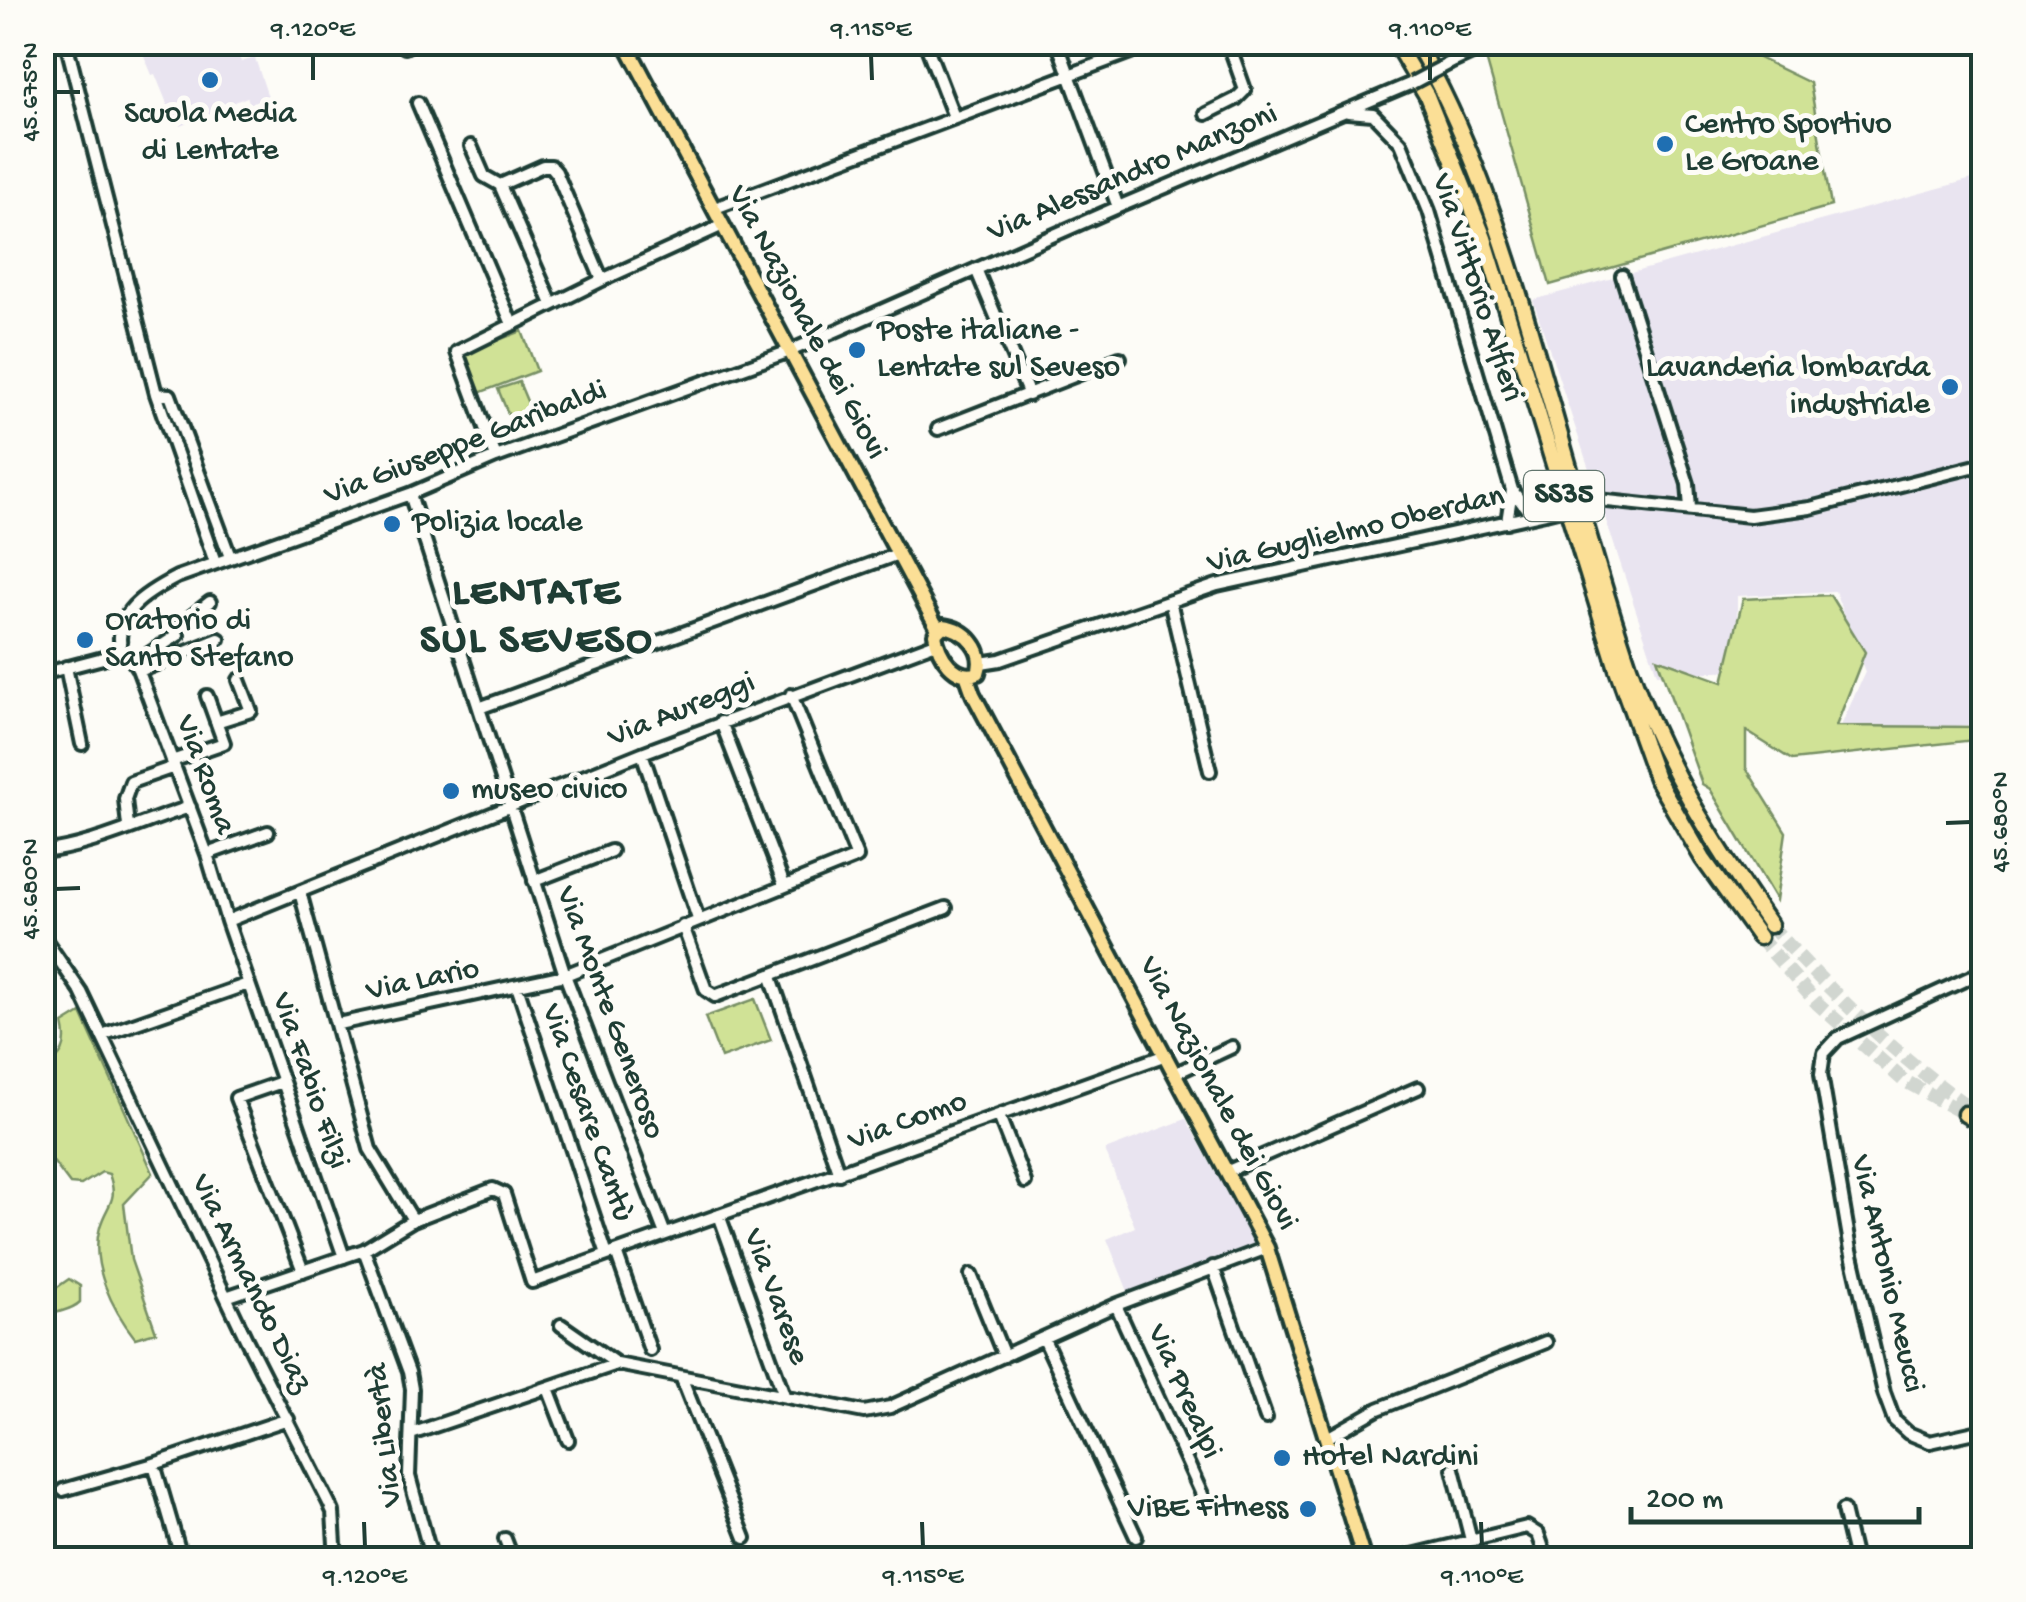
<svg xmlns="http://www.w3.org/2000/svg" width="2026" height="1602" font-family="'Gochi Hand',sans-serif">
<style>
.built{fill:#e9e4f0}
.green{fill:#d0e296;stroke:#789065;stroke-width:2.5}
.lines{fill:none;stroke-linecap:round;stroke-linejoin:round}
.highway-tunnel{stroke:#d1d6d0;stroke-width:14;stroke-dasharray:14 7;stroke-linecap:butt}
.minor-casing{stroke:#1f3d34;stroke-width:18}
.major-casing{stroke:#1f3d34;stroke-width:20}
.highway-casing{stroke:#1f3d34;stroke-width:21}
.minor{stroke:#fdfcf7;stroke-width:10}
.major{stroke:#fbdf96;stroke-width:12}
.highway{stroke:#fbdf96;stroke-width:14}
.minor-bridge-casing{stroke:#1f3d34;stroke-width:18;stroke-linecap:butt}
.minor-bridge{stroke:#fdfcf7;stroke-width:10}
.ticks{fill:none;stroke:#1f3d34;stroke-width:4}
.poi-dot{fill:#1f6fb2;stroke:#fdfcf7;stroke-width:4}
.labels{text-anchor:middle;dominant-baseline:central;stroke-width:10;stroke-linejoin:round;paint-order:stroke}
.shield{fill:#fdfcf7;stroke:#62766e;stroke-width:2.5}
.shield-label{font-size:30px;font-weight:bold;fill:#1f3d34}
.poi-label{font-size:32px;fill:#1f3d34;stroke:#fdfcf7;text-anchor:start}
.street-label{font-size:32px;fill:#1f3d34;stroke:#fdfcf7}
.district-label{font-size:42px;font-weight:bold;letter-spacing:2.5px;fill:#1f3d34;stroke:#fdfcf7}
.neatline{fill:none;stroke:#1f3d34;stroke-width:4}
.ticks-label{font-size:25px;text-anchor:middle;fill:#1f3d34}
</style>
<rect width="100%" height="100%" fill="#fdfcf7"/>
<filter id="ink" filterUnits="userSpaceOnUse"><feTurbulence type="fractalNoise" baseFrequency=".01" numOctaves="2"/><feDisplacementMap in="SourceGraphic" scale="20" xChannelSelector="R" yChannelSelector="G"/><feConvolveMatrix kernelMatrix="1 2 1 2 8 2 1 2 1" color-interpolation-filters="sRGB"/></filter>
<g filter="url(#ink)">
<path class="built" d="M144 43H234L241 62 255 58 268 97 250 104 247 97 223 107 225 114 211 119 208 115 180 126 177 115 172 116 155 74 152 75 142 51 146 49Z
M1983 176V740L1978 724 1836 737 1865 672 1835 591 1737 596V671L1657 674 1533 300Z
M1186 1119 1259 1251 1131 1299 1107 1239 1135 1227 1105 1150Z"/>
<path class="green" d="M1514 43H1728L1810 83 1831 206 1550 285 1485 55Z
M522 331 537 371 479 393 464 353Z
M519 382 532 413 511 421 498 389Z
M167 398 224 555 218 557 163 400Z
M1830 595 1865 652 1836 726 1983 727V762L1974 740 1792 760 1746 731V768L1786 832 1776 900 1710 789 1702 784 1657 658 1723 682 1743 599Z
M755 999 771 1040 721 1058 705 1017Z
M81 1013 153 1173 124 1204 131 1260 156 1332 135 1338C113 1310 89 1264 100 1227 107 1203 119 1202 109 1174L102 1172 81 1185 70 1184 43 1148V1071C62 1056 69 1048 63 1024Z
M69 1279 80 1286V1302C69 1313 54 1309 43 1321V1297Z"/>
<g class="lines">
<path class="highway-tunnel" d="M1770 925C1831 992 1894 1054 1967 1106
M1759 937 1817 1003 1903 1080 1965 1114"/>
<defs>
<path id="minor" d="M66 42 156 394 215 562
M925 42 954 117
M1057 42 1118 207
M405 47 415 42
M1450 63 1496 42
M418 103 512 324
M1348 112 1373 114 1401 143 1429 211 1512 490 1532 516
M1206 114 1236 99 1245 90 1228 42
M471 146 484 176 500 185 552 304
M500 185 543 166H551L556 172 602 280
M715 208 1157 42
M976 269 1029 395
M1622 276 1688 484 1690 508
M156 394 170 395 230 557
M938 429 1120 358
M496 457 457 352 602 280 723 225
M410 494 565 975 665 1234
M1598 500 1750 516 1810 508 1984 464
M1507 522 1512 490
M1170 601 1210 771
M122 653C111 613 146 593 177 577L410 494 496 457 790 351 1118 207 1412 83
M122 653 131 658 138 669 207 854 227 921 344 1257
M135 663 178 635 174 630 210 602
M981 663 1000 660 1217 585 1545 513
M66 667 82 744
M139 671 219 639
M42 674 122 653
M479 708 898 554
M216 722 251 711 239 680
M721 722 784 885
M642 753 698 919
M172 761 224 743 207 696
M128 826 125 799 131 782 174 767
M42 852C93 846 142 822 190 807
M207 854 268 832
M534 881 611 851
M300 892 370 1149 413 1220
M227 921 642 753 936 643
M683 926 706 990 715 996 946 908
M42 935 81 992 247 1341 329 1503 333 1512 336 1560
M1984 971 1838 1038 1824 1053 1821 1074 1851 1250 1884 1393 1894 1420 1908 1433 1930 1442 1984 1430
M771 977 839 1174
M517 986 607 1255
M338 1024 565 975 857 857 791 695
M102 1035 248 984
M1176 1073 1232 1047
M282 1082 236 1098 303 1271
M999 1116 1025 1182
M1228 1171 1418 1088
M719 1215 784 1395
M364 1250 409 1372 412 1389 409 1476 432 1560
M616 1252 650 1350
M1213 1267 1266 1418
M971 1275 1004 1356
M226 1297 364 1250 413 1220 493 1189 504 1194 532 1282 1166 1055
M1116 1305 1205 1501
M561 1325 617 1364
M1044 1339 1136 1537
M682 1379 745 1538
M548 1388 568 1440
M411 1434 617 1364 864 1412 890 1407 1116 1305 1267 1248
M1327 1438 1378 1409 1546 1342
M154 1464 182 1560
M1453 1469 1471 1540
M63 1490 154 1464 288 1419
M1843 1510 1855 1560
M505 1539 513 1560
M1392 1560 1527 1527 1538 1534 1547 1560"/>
<path id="major" d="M625 42 938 629
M943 626C966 629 986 650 978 673 955 682 938 655 935 634Z
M967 677 973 694 1267 1248 1364 1560"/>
<path id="highway" d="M1395 42 1427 96 1484 238 1618 672 1656 778 1703 859 1759 937
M1416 42C1468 132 1501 232 1530 331 1563 442 1592 556 1629 666 1661 760 1714 844 1770 925
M1965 1114 1984 1125"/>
</defs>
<use href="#minor" class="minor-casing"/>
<use href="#major" class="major-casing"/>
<use href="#highway" class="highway-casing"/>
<use href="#minor" class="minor"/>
<use href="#major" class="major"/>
<use href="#highway" class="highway"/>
<defs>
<path id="minor-bridge" d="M1412 83 1450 63
M1545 513 1598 500"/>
</defs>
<use href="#minor-bridge" class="minor-bridge-casing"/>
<use href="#minor-bridge" class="minor-bridge"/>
</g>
</g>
<path class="ticks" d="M313 55V80M871 55 872 80M1430 55V80M55 92H80M1946 823 1971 822M55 889 80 888M364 1522 365 1547M922 1522 923 1547M1481 1522 1482 1547"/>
<g class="poi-dot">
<circle cx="210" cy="80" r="10"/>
<circle cx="1665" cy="144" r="10"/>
<circle cx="857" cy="350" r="10"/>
<circle cx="1950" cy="387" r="10"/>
<circle cx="392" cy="524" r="10"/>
<circle cx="85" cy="640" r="10"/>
<circle cx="451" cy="791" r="10"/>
<circle cx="1282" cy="1458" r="10"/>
<circle cx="1308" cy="1509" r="10"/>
</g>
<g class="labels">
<rect class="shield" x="1524" y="471" width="80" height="50" rx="8"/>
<g class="shield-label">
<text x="1564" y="496">SS35</text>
</g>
<g class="poi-label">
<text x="210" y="115" text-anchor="middle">Scuola Media<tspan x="210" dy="37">di Lentate</tspan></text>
<text x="1685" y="126">Centro Sportivo<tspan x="1685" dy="37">Le Groane</tspan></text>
<text x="877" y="332">Poste italiane -<tspan x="877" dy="37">Lentate sul Seveso</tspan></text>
<text x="1930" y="369" text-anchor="end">Lavanderia lombarda<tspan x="1930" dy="37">industriale</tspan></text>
<text x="412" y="524">Polizia locale</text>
<text x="105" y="622">Oratorio di<tspan x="105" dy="37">Santo Stefano</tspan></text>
<text x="471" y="791">museo civico</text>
<text x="1302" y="1458">Hotel Nardini</text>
<text x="1288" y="1509" text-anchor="end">ViBE Fitness</text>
</g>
<g class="street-label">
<text transform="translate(1133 174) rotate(-23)">Via Alessandro Manzoni</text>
<text transform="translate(1476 288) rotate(72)">Via Vittorio Alfieri</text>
<text transform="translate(806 323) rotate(62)">Via Nazionale dei Giovi</text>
<text transform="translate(466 444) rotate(-21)">Via Giuseppe Garibaldi</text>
<text transform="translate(1356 531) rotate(-13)">Via Guglielmo Oberdan</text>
<text transform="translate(682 711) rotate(-22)">Via Aureggi</text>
<text transform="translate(204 775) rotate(70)">Via Roma</text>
<text transform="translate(423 981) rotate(-12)">Via Lario</text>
<text transform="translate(609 1013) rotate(70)">Via Monte Generoso</text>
<text transform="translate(309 1081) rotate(71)">Via Fabio Filzi</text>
<text transform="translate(1217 1094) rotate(62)">Via Nazionale dei Giovi</text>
<text transform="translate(586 1113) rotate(71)">Via Cesare Cantù</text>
<text transform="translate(908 1122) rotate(-20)">Via Como</text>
<text transform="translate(1886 1274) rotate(77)">Via Antonio Meucci</text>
<text transform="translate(250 1284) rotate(64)">Via Armando Diaz</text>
<text transform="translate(775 1297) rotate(70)">Via Varese</text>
<text transform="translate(1183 1392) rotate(66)">Via Prealpi</text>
<text transform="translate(386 1435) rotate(-96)">Via Libertà</text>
</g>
<g class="district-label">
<text x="537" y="594">LENTATE<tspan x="537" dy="48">SUL SEVESO</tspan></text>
</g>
</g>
<rect width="2026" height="1602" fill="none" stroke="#fdfcf7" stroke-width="110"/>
<path d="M1631 1507v15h288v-15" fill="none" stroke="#1f3d34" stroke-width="5"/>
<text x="1646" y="1507" font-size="30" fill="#1f3d34" stroke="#fdfcf7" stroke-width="8" paint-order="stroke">200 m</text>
<rect x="55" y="55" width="1916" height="1492" class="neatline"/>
<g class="ticks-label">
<text x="313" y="36">9.120°E</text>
<text x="871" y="36">9.115°E</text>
<text x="1430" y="36">9.110°E</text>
<text transform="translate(28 92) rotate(-90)" y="9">45.675°N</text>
<text transform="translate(1998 822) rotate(-90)" y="9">45.680°N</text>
<text transform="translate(28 889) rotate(-90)" y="9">45.680°N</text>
<text x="365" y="1583">9.120°E</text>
<text x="923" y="1583">9.115°E</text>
<text x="1482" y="1583">9.110°E</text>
</g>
</svg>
